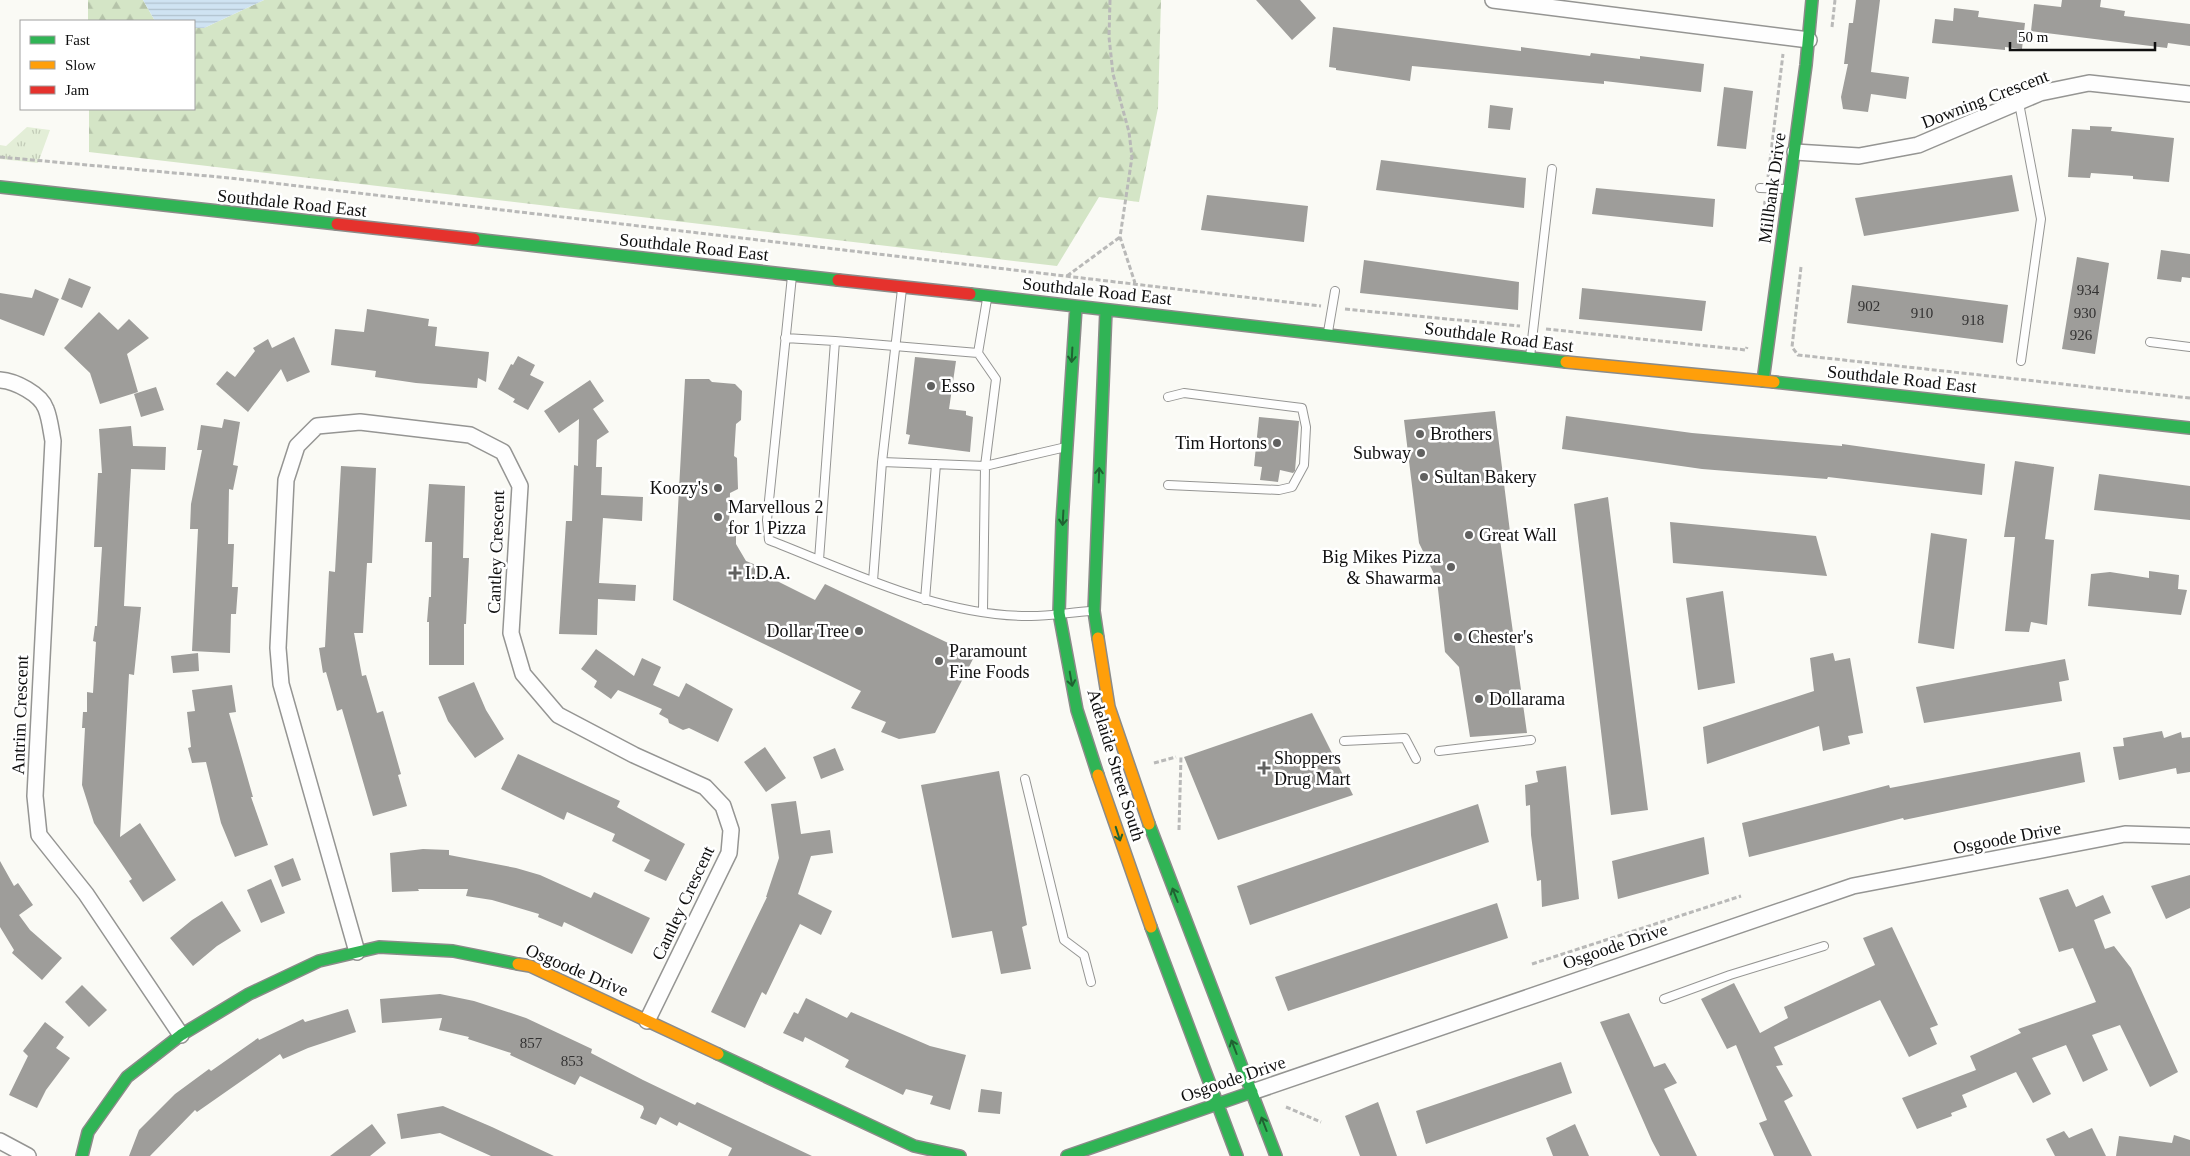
<svg xmlns="http://www.w3.org/2000/svg" width="2190" height="1156" font-family="'Times New Roman',serif">
<style>
.grass{fill:url(#grass-tufts)}
.forest{fill:url(#forest-firs)}
.water{fill:url(#water-rules)}
.building{fill:#9e9d9a}
.lines{fill:none;stroke-linecap:round;stroke-linejoin:round}
.lane-casing{stroke:#959593;stroke-width:10}
.street-casing{stroke:#959593;stroke-width:18}
.fast-casing{stroke:#8b8b89;stroke-width:14}
.slow-casing{stroke:#8b8b89;stroke-width:14}
.jam-casing{stroke:#8b8b89;stroke-width:14}
.path{stroke:#b9b9b8;stroke-width:3;stroke-dasharray:5 2.5;stroke-linecap:butt}
.lane{stroke:#fefefe;stroke-width:8}
.street{stroke:#fefefe;stroke-width:15}
.fast{stroke:#30b455;stroke-width:11}
.slow{stroke:#ff9f0a;stroke-width:11}
.jam{stroke:#e5322d;stroke-width:11}
.oneway{stroke:#206232}
.poi-dot{fill:#616160;stroke:#fff;stroke-width:2}
.labels{text-anchor:middle;dominant-baseline:central;stroke-width:5;stroke-linejoin:round;paint-order:stroke}
.number-label{font-size:15px;fill:#333232}
.street-label{font-size:18px;fill:#0f0f0f;stroke:#fff}
.poi-label{font-size:18px;fill:#0f0f0f;stroke:#fff;text-anchor:start}
</style>
<defs>
<pattern id="grass-tufts" width="24" height="20" patternUnits="userSpaceOnUse" patternTransform="scale(1.25)"><rect width="24" height="20" fill="#e3eed7"/><path d="M3 7l-1-3M5 7V3M7 7l1-3M15 17l-1-3M17 17v-4M19 17l1-3" fill="none" stroke="#c2cbb7"/></pattern>
<pattern id="forest-firs" width="22" height="20" patternUnits="userSpaceOnUse" patternTransform="scale(1.25)"><rect width="22" height="20" fill="#d4e5c6"/><path d="M5 1l3.5 6h-7zM16 11l3.5 6h-7z" fill="#b5c3a9"/></pattern>
<pattern id="water-rules" width="6" height="5" patternUnits="userSpaceOnUse" patternTransform="scale(1.25)"><rect width="6" height="5" fill="#cfe3f2"/><path d="M0 2.5h6" fill="none" stroke="#b1c2ce"/></pattern>
</defs>
<rect width="100%" height="100%" fill="#fafaf5"/>
<path class="grass" d="M27 127 50 130 38 163 0 159V145L6 146Z"/>
<path class="forest" d="M88 0H143L155 21H88Z
M264 0H1161L1158 108 1139 202 1099 197 1057 266 89 152V109H194V28H204Z"/>
<path class="water" d="M143 0H264L204 28H194V21H155Z"/>
<path class="building" d="M1256 0H1300L1316 18 1292 40Z
M1856 0H1880L1871 72 1909 77 1906 99 1871 94 1868 112 1843 109 1841 97 1848 64H1844L1849 23H1853Z
M2062 0H2101L2100 7 2125 11 2124 16 2190 24V46L2168 43 2167 48 2031 31 2034 4 2061 7Z
M1954 8 1979 11 1978 17 2025 23 2022 49 2005 47V50L1932 43 1935 19 1953 21Z
M1333 27 1521 51V47L1590 56 1591 53 1640 59V56L1704 64 1701 92 1604 81V84L1412 66 1410 81 1336 70V68L1329 67Z
M1724 87 1753 91 1746 149 1717 146Z
M1490 105 1513 108 1510 130 1488 128Z
M2090 126 2112 127 2111 131 2174 138 2169 182 2133 179V176L2091 173 2090 178 2068 177 2072 129 2090 130Z
M1381 160 1526 178 1524 208 1376 190Z
M2012 175 2019 211 1864 236 1855 198Z
M1596 188 1715 199 1713 227 1592 214Z
M1207 195 1308 206 1304 242 1201 230Z
M2161 250 2190 254V278L2182 277 2181 282 2157 279Z
M2077 257 2109 263 2095 354 2062 349Z
M1364 260 1519 282 1518 310 1360 293Z
M69 278 91 287 82 308 61 299Z
M1852 285 2008 305 2003 343 1847 323Z
M1582 288 1706 301 1702 331 1579 319Z
M35 289 59 299 44 336 0 319V293L32 298Z
M367 309 429 319 428 326 437 327 435 346 489 352 486 382 478 378 477 388 416 383 375 377 376 371 331 365 335 329 364 332Z
M99 312 118 330 129 319 149 338 127 354 138 392 100 404 90 373 64 348Z
M294 337 310 372 287 382 281 369 248 412 216 384 227 371 235 377 255 351 253 348 268 339 272 348Z
M518 356 535 365 530 375 544 382 528 410 513 402 515 399 498 389 511 364 513 365Z
M915 357 956 361 949 409 966 411V415L973 417 970 452 908 444 910 435 906 434Z
M685 379H709L712 382 735 384 742 391 741 420 736 424 734 456 737 458 738 489 730 493 729 525 736 529V544L746 561 756 565 755 570 815 600 825 584 969 653 973 659 935 733 899 739 881 732 886 722 851 708 861 691 673 600Z
M590 380 604 401 593 409 609 432 597 440 596 467H602L601 495 643 497 642 521 603 518 599 583 636 585 635 601 598 599 597 635 559 634 566 521H572L574 465 578 466 579 419 559 433 544 411Z
M156 387 164 410 141 417 134 394Z
M1495 411 1510 532H1499L1527 733 1470 737 1459 667 1445 652 1437 580 1419 543 1404 420Z
M1566 416 1692 433 1842 446V444L1985 464 1982 495 1828 477 1827 479 1702 469 1562 449Z
M1259 417 1299 421 1295 471 1293 473 1280 470 1278 482 1260 480 1262 467 1254 466Z
M224 419 240 422 233 465 238 466 233 490 229 489 228 544H234L232 587H238L236 614H231L230 653 192 651 198 529H190L191 504 202 450H197L201 425 222 428Z
M131 426 133 446 166 447 165 470 131 469 129 505 124 606 141 607 134 675 129 674 120 837 140 823 176 880 143 902 129 881 132 879 94 823 82 785 85 728H82L83 712H87V692L93 693 96 642 93 641 95 626H97L102 547H94L98 473H102L99 429Z
M2015 461 2054 467 2045 539 2054 540 2047 625 2031 622 2029 632 2005 631 2015 537H2004Z
M341 466 376 468 372 563H367L363 633H354L362 676 366 675 377 713 383 711 401 774 398 775 407 806 373 816 342 709 337 711 326 672 323 673 319 648 325 647 329 571 335 572Z
M2099 474 2190 486V520L2094 510Z
M429 484 465 486 463 558H469L466 624H464V665H429V622H427L429 597H431L432 542H425Z
M1608 497 1648 810 1611 815 1574 504Z
M1670 522 1816 536 1827 576 1673 563Z
M1931 533 1967 539 1954 649 1918 643Z
M2149 571 2179 575 2178 589 2187 590 2181 615 2088 606 2091 574 2110 572 2149 578Z
M1723 591 1735 683 1698 690 1686 598Z
M596 649 634 676 642 658 661 667 653 685 679 697 686 683 733 709 718 742 689 728 683 730 669 723 668 719 659 714 662 709 618 690 611 699 594 687 597 681 581 669Z
M198 653 199 671 173 673 171 656Z
M1833 653 1835 661 1850 658 1863 733 1848 736 1850 744 1823 751 1819 726 1707 764 1703 727 1814 691 1810 658Z
M2065 659 2069 680 2059 682 2062 701 1924 723 1916 687Z
M474 682 486 710 504 739 475 758 448 721 438 697Z
M232 685 236 712 229 713 253 797H251L268 845 235 857 221 823 206 762 192 763 188 748 191 747 187 712 195 711 192 690Z
M1312 713 1353 795 1218 840 1184 757Z
M2162 731 2164 738 2181 732 2182 738 2190 737V772L2177 774 2176 768 2119 780 2113 747 2124 746 2123 738Z
M765 747 786 778 766 792 744 762Z
M835 748 844 770 821 779 813 757Z
M2080 752 2085 782 1904 820 1903 818 1749 857 1742 823 1889 785 1890 788Z
M518 754 620 801 617 807 685 844 666 881 644 871 650 860 612 841 615 834 567 812 564 820 501 789Z
M1566 766 1579 899 1542 907 1541 880 1537 881 1531 835 1530 805 1526 806 1525 785 1538 782 1536 771Z
M999 771 1027 925 1022 927 1031 969 1001 974 992 931 952 938 921 785Z
M796 801 801 834 830 830 833 853 811 856 798 894 832 911 821 935 800 924 766 995 762 992 745 1028 711 1012 767 897H766L779 858 771 804Z
M1478 804 1489 842 1250 925 1237 886Z
M1704 837 1709 874 1618 899 1612 861Z
M423 849 449 850V855L516 868 540 875 591 898 594 892 650 918 632 954 564 922 562 927 538 917 539 914 492 900 466 896 468 889H418L419 891 392 892 390 853Z
M293 858 301 880 282 887 274 866Z
M0 861 14 886 18 883 33 905 19 915 30 930 62 958 42 980 12 953 14 950 0 927Z
M2190 875V908L2166 919 2151 886Z
M271 879 285 913 261 923 247 890Z
M2068 889 2076 907 2103 895 2111 913 2094 920 2105 949 2114 946 2131 968 2178 1072 2150 1087 2120 1025 2092 1035 2108 1070 2083 1082 2066 1045 2032 1058 2051 1094 2033 1103 2016 1072 1962 1095 1967 1107 1951 1113 1952 1116 1917 1129 1902 1098 1976 1070 1970 1056 2021 1033 2018 1029 2096 1002 2073 948 2059 952 2039 898Z
M222 901 241 931 217 946 193 966 170 938 192 920Z
M1497 903 1508 938 1288 1011 1275 977Z
M1892 927 1938 1025 1930 1028 1937 1044 1909 1057 1880 1000 1774 1047 1783 1065 1776 1066 1793 1096 1784 1101 1812 1156H1774L1759 1123 1767 1120 1736 1045 1727 1049 1701 999 1734 983 1760 1033 1788 1018 1784 1007 1875 965 1863 938Z
M82 985 107 1010 89 1027 65 1002Z
M440 994 474 1001 526 1018 592 1049 591 1053 643 1080 695 1105 697 1102 812 1156H728L732 1148 679 1122 677 1126 660 1117 656 1125 640 1118 644 1109 643 1106 580 1076 575 1085 510 1055 511 1053 468 1039 469 1037 439 1030 442 1018 382 1023 380 999Z
M806 998 847 1018 851 1012 930 1046 966 1055 950 1110 930 1104 933 1096 906 1089 903 1095 845 1067 849 1060 832 1051 805 1037 803 1042 783 1033 794 1012 798 1014Z
M348 1009 356 1032 308 1048 283 1059 280 1054 197 1112 195 1110 150 1156H129L139 1130 175 1094 209 1069 211 1071 258 1038 259 1040 303 1019 305 1022Z
M1629 1013 1654 1067 1665 1063 1677 1083 1664 1089 1697 1156H1660L1652 1141 1600 1022Z
M45 1022 64 1037 56 1048 70 1058 46 1090 37 1108 9 1095 28 1056 23 1051Z
M1561 1062 1572 1093 1426 1144 1416 1111Z
M981 1089 1002 1092 1000 1114 978 1112Z
M1378 1102 1397 1156H1360L1345 1116Z
M443 1106 492 1127 554 1156H491L440 1133 401 1139 397 1114Z
M372 1124 386 1143 370 1156H330Z
M1575 1124 1589 1156H1553L1546 1138Z
M2092 1128 2106 1156H2055L2046 1139 2064 1131 2069 1138Z
M2174 1135 2190 1140V1156H2116L2119 1136 2172 1143Z"/>
<g class="lines">
<defs>
<path id="lane" d="M2019 103 2041 219 2021 361
M1760 188 1787 189
M792 276 767 520 769 540C851 572 942 617 1031 616 1051 616 1072 612 1092 611
M902 289 882 462 985 466 1066 447
M1328 332 1335 291
M785 338 835 341 819 560
M835 341 978 353
M2150 342 2190 347
M1530 357 1552 169
M1168 485 1279 490 1292 487 1304 465 1306 427 1302 408 1184 393 1168 397
M873 581 882 462
M925 600 936 464
M983 611 985 466 996 379 978 353 987 299
M1344 741 1405 738 1416 759
M1439 751 1531 740
M1025 779 1064 940 1084 955 1091 982
M1664 999 1730 975 1824 946"/>
<path id="street" d="M1493 0 1809 40
M1795 152 1859 156 1918 145 2040 93 2089 83 2190 94
M0 380C15 381 41 394 46 409 50 419 51 431 53 441L35 796 39 835 86 894 181 1035
M357 952 281 684 278 648 286 480 297 446 317 426 360 422 470 435 503 452 520 486 511 633 523 674 558 715 634 755 705 787 723 806 731 830 729 853 647 1021
M1252 1092 1853 886 2125 834 2190 836
M0 1141 28 1156"/>
<path id="fast" d="M0 187 337 224
M474 239 838 280
M970 294 1566 362
M1076 307 1062 522 1059 613 1077 710 1098 775
M1763 381 1806 65 1812 0
M1774 382 2190 428
M1098 638 1094 611 1106 310
M1149 824 1276 1156
M1151 927 1237 1156
M718 1054 914 1146 960 1156
M82 1156 88 1132 127 1077 181 1035 249 994 319 961 379 947 453 951 518 964
M1067 1156 1252 1092"/>
<path id="slow" d="M1566 362 1774 382
M1098 638 1109 707 1149 824
M1098 775 1151 927
M518 964 530 966 718 1054"/>
<path id="jam" d="M337 224 474 239
M838 280 970 294"/>
</defs>
<use href="#lane" class="lane-casing"/>
<use href="#street" class="street-casing"/>
<use href="#fast" class="fast-casing"/>
<use href="#slow" class="slow-casing"/>
<use href="#jam" class="jam-casing"/>
<path class="path" d="M1110 0 1109 37 1113 74 1129 132 1132 157 1120 237 1135 283
M1832 27 1835 0
M0 157 230 178 1321 306
M1768 177 1783 54
M1760 242 1765 201
M1801 267 1792 347 1798 355 2190 398
M1067 276 1120 237
M1345 309 1520 326
M1546 329 1746 350 1747 347
M1154 763 1176 757
M1179 830 1181 756
M1532 964 1741 896
M1286 1107 1321 1122"/>
<use href="#lane" class="lane"/>
<use href="#street" class="street"/>
<use href="#fast" class="fast"/>
<use href="#slow" class="slow"/>
<use href="#jam" class="jam"/>
</g>
<defs><path id="oneway-shaft" d="M-6 0H5M1.5-3L5.5 0L1.5 3" fill="none" stroke-width="1.6" stroke-linecap="round" stroke-linejoin="round" transform="scale(1.25)"/></defs>
<g class="oneway">
<use href="#oneway-shaft" transform="translate(1072 355) rotate(93)"/>
<use href="#oneway-shaft" transform="translate(1099 475) rotate(-88)"/>
<use href="#oneway-shaft" transform="translate(1063 518) rotate(93)"/>
<use href="#oneway-shaft" transform="translate(1071 679) rotate(80)"/>
<use href="#oneway-shaft" transform="translate(1118 834) rotate(72)"/>
<use href="#oneway-shaft" transform="translate(1175 895) rotate(-111)"/>
<use href="#oneway-shaft" transform="translate(1234 1047) rotate(-111)"/>
<use href="#oneway-shaft" transform="translate(1264 1124) rotate(-111)"/>
</g>
<g class="poi-dot">
<circle cx="931" cy="386" r="5"/>
<circle cx="1420" cy="434" r="5"/>
<circle cx="1277" cy="443" r="5"/>
<circle cx="1421" cy="453" r="5"/>
<circle cx="1424" cy="477" r="5"/>
<circle cx="718" cy="488" r="5"/>
<circle cx="718" cy="517" r="5"/>
<circle cx="1469" cy="535" r="5"/>
<circle cx="1451" cy="567" r="5"/>
<path d="M732.5 565.5h5v5h5v5h-5v5h-5v-5h-5v-5h5z"/>
<circle cx="859" cy="631" r="5"/>
<circle cx="1458" cy="637" r="5"/>
<circle cx="939" cy="661" r="5"/>
<circle cx="1479" cy="699" r="5"/>
<path d="M1261.5 760.5h5v5h5v5h-5v5h-5v-5h-5v-5h5z"/>
</g>
<g class="labels">
<g class="number-label">
<text x="2088" y="290">934</text>
<text x="1869" y="306">902</text>
<text x="1922" y="313">910</text>
<text x="2085" y="313">930</text>
<text x="1973" y="320">918</text>
<text x="2081" y="335">926</text>
<text x="531" y="1043">857</text>
<text x="572" y="1061">853</text>
</g>
<g class="street-label">
<text transform="translate(1985 99) rotate(-21)">Downing Crescent</text>
<text transform="translate(1772 188) rotate(-82)">Millbank Drive</text>
<text transform="translate(292 203) rotate(6)">Southdale Road East</text>
<text transform="translate(694 247) rotate(6)">Southdale Road East</text>
<text transform="translate(1097 291) rotate(6)">Southdale Road East</text>
<text transform="translate(1499 337) rotate(7)">Southdale Road East</text>
<text transform="translate(1902 379) rotate(6)">Southdale Road East</text>
<text transform="translate(496 552) rotate(-88)">Cantley Crescent</text>
<text transform="translate(20 715) rotate(-88)">Antrim Crescent</text>
<text transform="translate(1116 765) rotate(73)">Adelaide Street South</text>
<text transform="translate(2007 838) rotate(-11)">Osgoode Drive</text>
<text transform="translate(683 903) rotate(-65)">Cantley Crescent</text>
<text transform="translate(1615 946) rotate(-19)">Osgoode Drive</text>
<text transform="translate(577 970) rotate(23)">Osgoode Drive</text>
<text transform="translate(1233 1079) rotate(-19)">Osgoode Drive</text>
</g>
<g class="poi-label">
<text x="941" y="386">Esso</text>
<text x="1430" y="434">Brothers</text>
<text x="1267" y="443" text-anchor="end">Tim Hortons</text>
<text x="1411" y="453" text-anchor="end">Subway</text>
<text x="1434" y="477">Sultan Bakery</text>
<text x="708" y="488" text-anchor="end">Koozy's</text>
<text x="728" y="507">Marvellous 2<tspan x="728" dy="21">for 1 Pizza</tspan></text>
<text x="1479" y="535">Great Wall</text>
<text x="1441" y="557" text-anchor="end">Big Mikes Pizza<tspan x="1441" dy="21">&amp; Shawarma</tspan></text>
<text x="745" y="573">I.D.A.</text>
<text x="849" y="631" text-anchor="end">Dollar Tree</text>
<text x="1468" y="637">Chester's</text>
<text x="949" y="651">Paramount<tspan x="949" dy="21">Fine Foods</tspan></text>
<text x="1489" y="699">Dollarama</text>
<text x="1274" y="758">Shoppers<tspan x="1274" dy="21">Drug Mart</tspan></text>
</g>
</g>
<rect x="20" y="20" width="175" height="90" fill="#ffffff" stroke="#9f9f9f"/>
<rect x="30" y="36" width="25" height="8" fill="#30b455" stroke="#9f9f9f"/>
<text x="65" y="45" font-size="15" fill="#0f0f0f">Fast</text>
<rect x="30" y="61" width="25" height="8" fill="#ff9f0a" stroke="#9f9f9f"/>
<text x="65" y="70" font-size="15" fill="#0f0f0f">Slow</text>
<rect x="30" y="86" width="25" height="8" fill="#e5322d" stroke="#9f9f9f"/>
<text x="65" y="95" font-size="15" fill="#0f0f0f">Jam</text>
<path d="M2010 42v8h145v-8" fill="none" stroke="#0f0f0f" stroke-width="2.5"/>
<text x="2018" y="42" font-size="15" fill="#0f0f0f" stroke="#ffffff" stroke-width="4" paint-order="stroke">50 m</text>
</svg>
